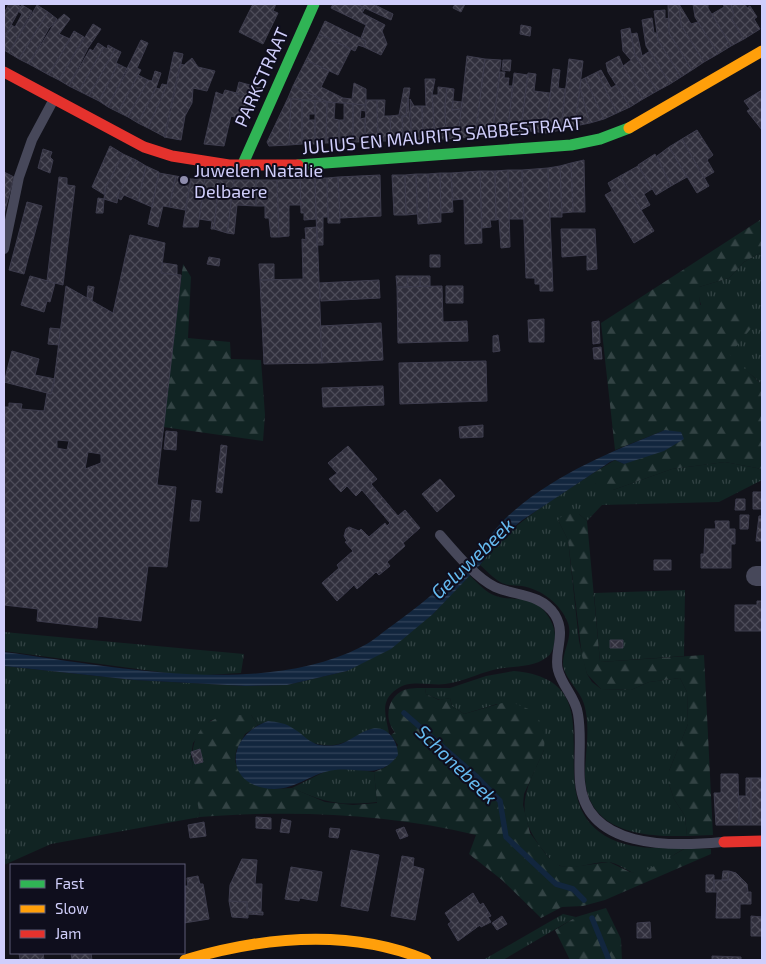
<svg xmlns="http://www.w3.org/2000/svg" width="766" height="964" font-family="'Exo 2',sans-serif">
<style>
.grass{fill:url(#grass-tufts)}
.forest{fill:url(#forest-firs)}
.water{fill:url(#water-rules)}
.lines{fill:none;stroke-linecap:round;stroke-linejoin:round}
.stream{stroke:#12263e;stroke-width:5.5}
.building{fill:url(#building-cross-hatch);stroke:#3d3c4d;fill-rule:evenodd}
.lane{stroke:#47485a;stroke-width:10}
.street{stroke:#47485a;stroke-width:20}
.fast{stroke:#30b455;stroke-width:11}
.slow{stroke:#ff9f0a;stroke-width:11}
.jam{stroke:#e5322d;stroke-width:11}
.poi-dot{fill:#8e8cac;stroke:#0f0e1d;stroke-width:2}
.labels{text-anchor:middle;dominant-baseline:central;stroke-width:4;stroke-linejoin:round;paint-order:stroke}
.street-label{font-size:18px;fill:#d0cefb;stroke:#0f0e1d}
.poi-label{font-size:18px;fill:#d0cefb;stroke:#0f0e1d;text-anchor:start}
.water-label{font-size:19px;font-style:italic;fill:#65bbf1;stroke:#0f0e1d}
</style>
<defs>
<pattern id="grass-tufts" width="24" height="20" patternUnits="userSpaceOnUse" patternTransform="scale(1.25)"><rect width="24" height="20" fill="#112423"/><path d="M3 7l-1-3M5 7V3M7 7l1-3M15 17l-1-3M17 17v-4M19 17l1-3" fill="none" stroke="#334344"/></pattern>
<pattern id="forest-firs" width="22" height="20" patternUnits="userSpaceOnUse" patternTransform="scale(1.25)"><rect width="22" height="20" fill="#112423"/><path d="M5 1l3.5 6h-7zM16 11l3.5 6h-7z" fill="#334344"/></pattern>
<pattern id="water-rules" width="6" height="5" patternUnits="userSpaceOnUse" patternTransform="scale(1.25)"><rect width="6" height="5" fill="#12263e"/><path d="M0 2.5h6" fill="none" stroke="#33445b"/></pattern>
<pattern id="building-cross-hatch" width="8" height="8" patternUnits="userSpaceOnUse" patternTransform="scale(1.25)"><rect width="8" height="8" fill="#302f3c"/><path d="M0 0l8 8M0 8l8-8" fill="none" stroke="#4d4c59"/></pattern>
</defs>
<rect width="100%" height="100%" fill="#12121a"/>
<path class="grass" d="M762 252V385C751 373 735 363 725 351 714 335 696 305 699 287L729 278 744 262Z
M725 462 762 469V480L719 502 602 505 587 521 579 514 558 520 568 540 579 641 587 674 592 682 601 689 631 690 649 682 680 678 687 692 688 724 669 771V784L674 799 685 816 687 836C644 837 587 833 585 776 585 753 591 727 584 704 580 690 564 678 563 664 563 650 573 637 568 623 561 604 541 589 522 586 515 585 507 586 500 582 493 578 486 570 480 565 510 523 553 500 595 472V483L613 490 672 469Z
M469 575C477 582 486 593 496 596 510 601 528 596 540 607 548 613 555 626 555 636 554 644 554 652 547 657 532 669 511 665 493 670 477 674 462 682 445 684 430 686 410 679 397 689 379 701 386 716 389 733L370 729C361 733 352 740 342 743 317 752 290 732 268 721L258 725 251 715 211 720 193 743 191 756 200 817 51 844 4 865V666L134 680 246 686 287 685 347 671 433 614Z
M685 590 684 656 600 662 594 593Z
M4 632 244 654 241 673 189 676 4 651Z
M514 671C626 681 529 798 611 839 634 850 661 848 686 848 671 854 659 869 643 873 629 876 620 862 607 862 592 862 576 870 561 866 553 864 547 855 542 849 512 809 526 790 544 750L497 704 464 714 452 706 450 698 440 700 426 694 425 688H450L486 676Z
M346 768 374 772 377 802C340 806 325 803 292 788L328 770Z
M563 914 576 917 503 960H483Z"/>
<path class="forest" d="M760 220 762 252 744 262 729 278 699 287 700 305 719 298C735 304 745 310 753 326L735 348 726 351 762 385V469L725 462 672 469 613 490H604L595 483V472L615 460 624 464 665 430 615 450 601 323Z
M183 264 191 277 188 338 230 342 231 359 261 360 265 415 263 441 163 427Z
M568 510 579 514 587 521 600 662 704 655 713 835 687 836 685 816 674 799 669 784V771L688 724 687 692 680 678 649 682 631 690 601 689 587 674 582 656 568 540 558 520Z
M425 688 426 694 439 700 450 698 452 706 464 714 509 701 531 710 539 720 545 731 544 750 524 794 523 805 530 833 548 857 560 866 572 867 609 862 630 872 642 873 686 848 711 849V854L605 900 583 906 562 907 541 918 502 880 469 854 476 835C387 813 291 810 200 817 196 788 179 736 213 720 223 714 239 715 251 715L258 725 245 734 236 751 235 761 238 769 272 789 292 788 325 802 353 805 377 803 374 772 386 767 398 745 391 735 395 732C383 719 388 696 404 690 410 688 419 688 425 688Z
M606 908 621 939 622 960H570L555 930 576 917Z"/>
<path class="water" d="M665 430 681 432 684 439 664 451 624 464 615 460 610 462 521 521 494 545 480 565 433 614 391 649 347 671 287 685 246 686 134 680 4 666V652C111 666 260 698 361 647 370 643 378 636 386 630 417 608 449 582 475 554 486 542 495 528 507 517 551 476 610 452 665 430Z
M268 721C277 722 286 723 294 729 303 734 309 743 320 745 328 746 336 746 343 743 352 739 359 733 368 730 385 723 398 739 398 755 380 780 361 767 335 770 313 772 297 789 274 789 225 788 223 737 268 721Z"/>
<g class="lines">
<path class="stream" d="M404 713 476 776 500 801 506 837 556 884 573 889 584 900
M592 918 609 960"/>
</g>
<path class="building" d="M9 4H16L21 7 4 38V13Z
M253 4H276L273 11 278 13 263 44 239 32Z
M333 4H356L365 8 362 13 385 25 382 31 387 44 381 55 364 47 366 41 361 38 366 25 331 8Z
M356 4H373L393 14 391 20Z
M455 4H465L461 12 453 8Z
M668 4H679L681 25 704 62 692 70 669 33Z
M679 4 691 24 698 22 718 54 704 62 681 25Z
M693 4H708V8L731 46 718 54 695 17Z
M723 4H731L734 16 731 18 744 39 731 46 712 14 724 7Z
M731 4H745L747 8 750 6 757 17 754 19 760 29 744 39 731 18 734 16Z
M22 5 32 11 9 53 4 50V38L11 25 15 27 22 14 18 11Z
M37 5 48 12 19 59 9 53Z
M665 10V19L669 18V33L692 70 681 77 658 40 654 11Z
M48 12 57 19 29 64 19 59Z
M64 14 70 19 59 34 70 39 49 75 29 64 49 28Z
M652 18 654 33H657L658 40 681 77 670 84 646 46 642 20Z
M325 21 366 41 364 47 358 45 355 51 319 34Z
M93 24 101 29 88 48 69 86 59 80Z
M521 25 531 27 530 36 520 34Z
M630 28 635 55 657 91 643 99 623 66 631 60 623 51 621 30Z
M74 31 84 37 59 80 49 75Z
M637 33 642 56 650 51 670 84 657 91 635 55 631 34Z
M319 34 351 49 338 75 306 60Z
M141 40 148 43 137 68 141 70 118 112 108 107Z
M98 43 104 47 79 91 69 86 90 49 93 51Z
M108 45 115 49 89 96 79 91 104 47 107 49Z
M115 49 121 52 116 63 118 64 99 101 89 96Z
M174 52 183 54 165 137 148 128 167 85Z
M467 56 485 59 475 137 458 138Z
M619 56 623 66 643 99 630 107 608 72 606 63Z
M192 58 198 67 215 71 207 91 193 88 192 103 185 116 181 140 164 137 180 64 184 65Z
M485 59 501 60 492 136 475 137Z
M569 59 583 61 575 126 561 130Z
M306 60 329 71 321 87 343 98 352 99 354 83 366 89V105L328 102 293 86Z
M503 60H511L510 71 502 70Z
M118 64 128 69 108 107 99 101Z
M553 69 560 70 558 88 565 89 561 130 546 133Z
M601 70 611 88 616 85 630 107 617 113 597 72Z
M155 71 161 73 156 88 138 123 128 117 148 80 152 81Z
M500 72H505L504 78H509L508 86H513L507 135 492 136Z
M597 72 617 113 604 119 585 78Z
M514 73 528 75 520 135H507Z
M528 73 536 74 534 91 550 93 546 133 529 131V134L520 135Z
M138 75 148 80 128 117 118 112Z
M585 78 604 119 590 123 580 88 581 80Z
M425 79H435L432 95 435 139H423L422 106H426Z
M239 82 261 88 256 98 236 94Z
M162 84 167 85 148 128 138 123 156 88 160 89Z
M293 86 328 102 288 98Z
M438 87 447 88 445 105 446 139H435L432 95H438Z
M404 88H410L406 116H402L403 140 391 141 390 116 399 115Z
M447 88 454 89 452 110 461 109 458 138 446 139 445 105Z
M580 88 590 123 575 126Z
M225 90 256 98 246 120 231 116 224 146 204 144 216 92 223 95Z
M762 90V130L747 111 750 109 744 101Z
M288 98 291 99 289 145 269 146 267 142Z
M291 99 302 100V144L289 145Z
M408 99 412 140H403L402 116H406Z
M410 99 414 106H422L423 139 412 140Z
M302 100 315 101V114H309V120H315V144H302Z
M366 100H377L378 141 365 142Z
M377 100H385L384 116H390L391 141H378Z
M315 101 327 102 326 143 315 144Z
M453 101 462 102 461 109 452 110Z
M327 102 335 103 334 119 339 120V143H326Z
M344 103 353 104V142L339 143V120H344Z
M353 104 365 105V111L361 110 360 119 365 118V142H353Z
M697 130 713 155 707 160 714 172 704 178 682 139Z
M682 139 709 186 697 193 669 147Z
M110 146 123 154 105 189V195L92 187Z
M669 147 687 177 671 186 657 156Z
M43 149 52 152 50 157 53 160 50 173 38 168Z
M123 154 136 160 118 194 117 203 104 199 105 189Z
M655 154 671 186 656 195 638 165Z
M136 160 146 166 138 201 124 195 121 200 118 198V194Z
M584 160 585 212H573L571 163Z
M571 163 573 212 562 213 560 166Z
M146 166 159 172 152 207 138 201Z
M560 166 562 217H550L548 168Z
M638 166 652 189 644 194 650 205 641 210 620 176Z
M548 168 553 291H540V284H535V278H526L522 170Z
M508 170 510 247 501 248 499 219 496 220 495 171Z
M508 170H522L524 219H509Z
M480 171H495L496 220H490L491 227 482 228Z
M480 171 482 243 465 244 464 199 453 200 451 173Z
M4 172 14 177 4 214Z
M159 173 176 176 169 207 163 206 158 227 148 224Z
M440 173H451L453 212 441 213Z
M440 173 441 222 429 223 428 174Z
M416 174 417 214 406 215 405 175Z
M416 174H428L429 223 418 224Z
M380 175 381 216 340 218 338 177Z
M392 175H405L406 215H394Z
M176 176 191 179 185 210 169 207Z
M620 176 654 231 634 243 605 195 612 191 608 183Z
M59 177 67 178V185L75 186 63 285 47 281Z
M338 177 340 223H328L327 178Z
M315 178H327L328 217H323V245H317Z
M315 178 316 219 304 220V213H301L300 179Z
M191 179H205L198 227H183Z
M205 179 219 180 214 229H211L212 221 199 219Z
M300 179 301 205H289V236L279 237 277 180Z
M219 180H234L227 233 214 229Z
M234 180H256V206L237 205 234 234 227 233Z
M256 180H277L279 237H271L269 218H265V206H256Z
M98 198 104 199 103 213H96Z
M27 202 42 206 24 274 9 270Z
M317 227 322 363 264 364 260 280 303 279 302 239 306 240 305 228Z
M561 229H595L597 269 587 270V255L562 257Z
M130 235 165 243 161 273 181 275 157 485 176 487 167 567 148 566 141 621 98 616 97 628 37 621 38 609 4 605V407H9V403L22 404 21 409 44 411 47 393 51 394 54 381 66 286 113 313ZM57 440 69 441 67 450 57 448ZM88 452 101 454V463L85 469Z
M430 255H440V267H430Z
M209 257 220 259 219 266 207 264Z
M163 263 177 265V275L161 273Z
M259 264H274V280H260Z
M30 276 55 283 50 302 47 301 44 312 21 305Z
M396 276H407L408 287H397Z
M407 276H420V286L408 287Z
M420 276H430V286H420Z
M379 280 380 298 321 301 319 283Z
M88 286 94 287 92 301 87 298Z
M442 286 443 322 467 321 468 341 398 343 397 287Z
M446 286H463V303H446Z
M544 319V342H529L528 320Z
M599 321 600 343 593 344 592 322Z
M381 323 383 360 322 363 320 326Z
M50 328 60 329 59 345 48 344Z
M498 335 500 351 493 352V336Z
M601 347 602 359H594L593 348Z
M12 351 39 359 35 375 55 379 51 394 4 382Z
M486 361 487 401 400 404 399 363Z
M383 386 384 405 323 407 322 388Z
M483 425V437L460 438 459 427Z
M166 431 177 432 176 450 164 449Z
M221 445 227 446 222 493 216 492Z
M348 446 377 479 371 484 398 516 405 510 420 528 403 543 405 546 387 562 390 566 379 575 376 572 357 589 354 585 337 601 322 583 339 568 337 565 353 551 345 542 347 541 344 536 346 529 349 527 359 531 361 529 369 537 385 523 387 526 390 523 362 490 356 496 347 486 341 492 329 479 337 473 328 463Z
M440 479 455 496 437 512 422 494Z
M753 492H762V509H753Z
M736 499H745V510H735Z
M192 500 201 501 199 521H190Z
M740 515H749L748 529H740Z
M759 516H762V541H756Z
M715 521H729V529H735V544H731V568H701V554H704L705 529H716Z
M654 560H671V570H654Z
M757 601H762V631H735V605H757Z
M610 640H623V648H610Z
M200 749 203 762 195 764 191 752Z
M721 774H738L739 825H716L714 793H721Z
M746 778H751V825H739V796H746Z
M751 778H762V825H751Z
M256 817 271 818V829L256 828Z
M282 819 291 821 289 833 280 832Z
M204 822 206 836 190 838 188 825Z
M404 827 408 836 400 839 396 830Z
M330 828 340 829 338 838 329 837Z
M351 850 379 855 368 911 341 906Z
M402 856 414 858 413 866 424 869 415 920 391 916Z
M242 859 257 860 255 884H262L261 912H247V902L229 901 230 885Z
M291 867 322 872 317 901 300 898 299 901 285 899Z
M723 871H729L728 880H722Z
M729 871 736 873 747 884 748 892H751V904H740V918H716L717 892H714V880H728Z
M706 875H714V892H706Z
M198 876 200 884H203L209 919 184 923V886H188L187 878Z
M473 893 480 905 483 903 491 916 488 917 491 922 481 927 480 925 458 941 448 924 451 922 445 913Z
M229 901 247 902V912H263V915L248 914V918L232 917Z
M502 916 507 924 497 930 492 923Z
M751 916 762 917V936H751Z
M650 922 651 938H637V923Z
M19 953H43L44 960H20Z
M71 953H91L92 960H72Z
M712 956 741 957V960H712Z"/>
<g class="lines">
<path class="lane" d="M4 249 19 177 32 140 54 99
M440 535C454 551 476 578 495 587 515 596 541 593 555 615 567 635 553 653 558 670 562 686 576 698 578 714 582 737 578 759 580 782 586 849 671 847 722 842"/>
<path class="street" d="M756 576H762"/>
<path class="fast" d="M298 165 571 145 600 139 629 128
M242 166 314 4"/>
<path class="slow" d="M629 128 762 51
M185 960C263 937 349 928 426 960"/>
<path class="jam" d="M4 72 144 147 172 156 229 165H298
M724 842 762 841"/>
</g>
<circle class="poi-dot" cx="184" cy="180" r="5"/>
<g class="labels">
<g class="street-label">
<text transform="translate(261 77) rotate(-66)">PARKSTRAAT</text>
<text transform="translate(442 135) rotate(-5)">JULIUS EN MAURITS SABBESTRAAT</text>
</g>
<g class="poi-label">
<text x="194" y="170">Juwelen Natalie<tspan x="194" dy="21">Delbaere</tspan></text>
</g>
<g class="water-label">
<text transform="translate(472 558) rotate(-44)">Geluwebeek</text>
<text transform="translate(457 764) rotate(44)">Schonebeek</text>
</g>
</g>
<rect width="766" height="964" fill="none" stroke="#d0cefb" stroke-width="10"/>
<rect x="10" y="864" width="175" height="90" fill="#0f0e1d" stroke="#5c5b76"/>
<rect x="20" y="880" width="25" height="8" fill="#30b455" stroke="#5c5b76"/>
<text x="55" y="889" font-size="15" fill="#d0cefb">Fast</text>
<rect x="20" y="905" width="25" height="8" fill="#ff9f0a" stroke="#5c5b76"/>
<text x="55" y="914" font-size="15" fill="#d0cefb">Slow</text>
<rect x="20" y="930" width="25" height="8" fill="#e5322d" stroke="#5c5b76"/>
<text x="55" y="939" font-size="15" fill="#d0cefb">Jam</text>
</svg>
